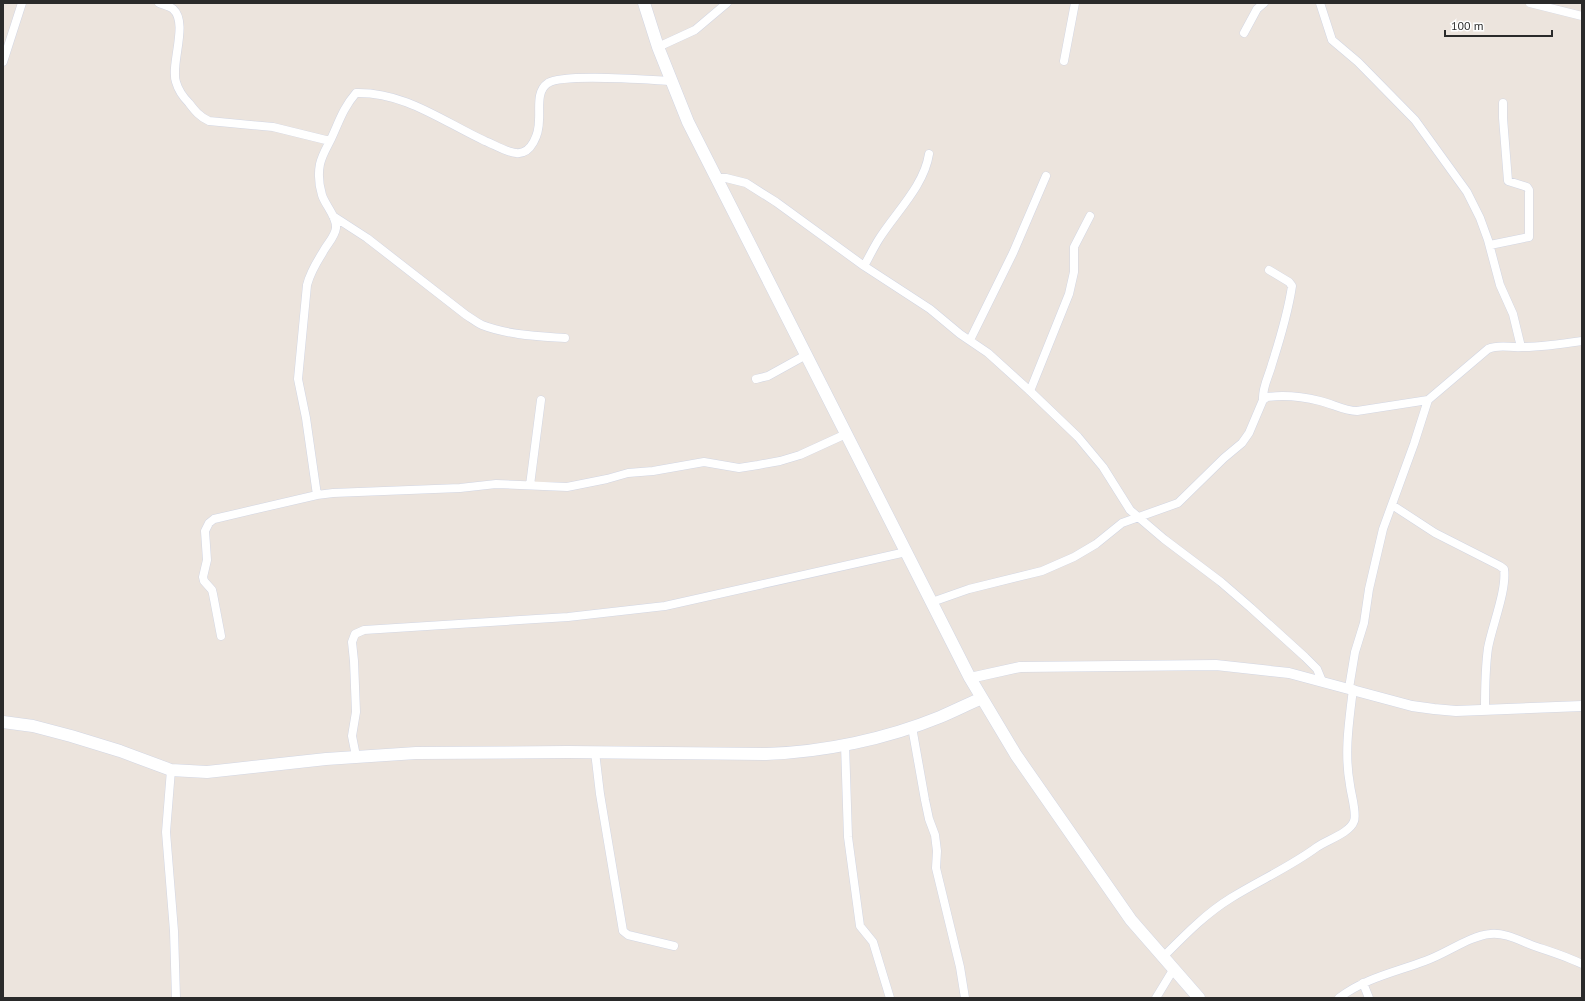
<svg xmlns="http://www.w3.org/2000/svg" width="1585" height="1001" font-family="'PT Sans',sans-serif">
<style>
.lines{fill:none;stroke-linecap:round;stroke-linejoin:round}
.minor-casing{stroke:#d2d6e3;stroke-width:9}
.tertiary-casing{stroke:#d2d6e3;stroke-width:11}
.secondary-casing{stroke:#d2d6e3;stroke-width:13}
.minor{stroke:#fff;stroke-width:8}
.tertiary{stroke:#fff;stroke-width:10}
.secondary{stroke:#fff;stroke-width:12}
</style>
<rect width="100%" height="100%" fill="#ece4dd"/>
<g class="lines">
<defs>
<path id="minor" d="M159 3C163 5 170 6 173 9 189 23 170 64 176 82 178 89 184 98 189 103 195 111 200 117 209 121L273 127 330 141
M1320 3 1332 40 1358 62 1415 120 1467 192 1480 218 1488 240 1500 285 1513 314 1521 347
M1530 3 1582 16
M1244 33 1257 9 1264 3
M658 47 695 30 727 3
M1064 61 1075 3
M3 62 22 3
M716 178H726L746 183 776 202 864 266 930 309 960 334 988 353 1030 391 1078 437 1103 467 1130 510 1164 539 1221 582 1251 608 1305 657 1317 669 1322 681
M333 216 367 238 466 315C471 318 476 322 482 325 508 335 537 336 565 338
M1490 245 1529 237V190L1527 187 1508 181 1503 118V103
M864 266C869 257 874 247 879 239 896 212 924 186 929 154
M970 340 1013 253 1046 176
M756 379 768 376 806 355
M1030 391 1069 294 1074 272V247L1090 216
M1263 400C1262 387 1269 376 1272 364 1280 339 1288 313 1292 286L1289 282 1269 270
M530 485 541 400
M317 495 306 418 298 379 307 285C310 273 316 263 323 252 327 244 335 237 336 228 337 217 325 205 322 195 319 185 318 174 320 164 322 155 327 147 331 139 339 122 343 108 356 93 405 92 442 121 485 141 493 144 508 153 516 153 532 155 539 133 539 120 540 108 536 91 548 83 564 73 649 80 671 81
M1392 505 1435 533 1500 566 1504 569C1507 590 1492 626 1488 648 1485 669 1485 689 1485 710
M932 602 969 589 1042 571 1074 557 1096 544 1122 523 1178 503 1224 458 1242 443 1249 433 1263 400 1267 397C1283 395 1304 397 1320 401 1333 404 1344 411 1357 411L1428 400
M221 636 213 594 212 590 204 581 203 577 207 560 205 531 209 523 214 519 317 495 333 493 460 488 496 484 567 487 607 479 628 473 653 471 704 462 739 468 758 465 780 461 800 455 846 434
M1349 688 1355 652 1364 623 1369 589 1383 529 1414 444 1428 400 1488 349C1499 344 1510 348 1522 347 1542 347 1562 344 1582 341
M912 727 925 800 929 819 935 835 937 851 936 868 960 967 965 998
M845 744 848 837 860 926 873 942 890 998
M595 752 600 794 623 931 628 935 674 946
M356 756 352 736 356 712 354 661 352 642 355 634 364 630 568 617 665 606 906 552
M171 770 166 832 174 931 176 998
M1163 957C1184 936 1205 914 1231 898 1260 880 1290 867 1317 847 1327 840 1350 833 1354 821 1357 813 1351 794 1350 785 1344 753 1349 722 1353 689
M1363 983 1369 998
M1156 998 1173 970
M1339 998C1365 978 1396 972 1425 961 1446 954 1469 936 1490 934 1506 932 1522 942 1537 947 1552 952 1568 957 1582 964"/>
<path id="tertiary" d="M970 678 1020 667 1216 665 1289 673 1412 706 1434 709 1456 711 1582 706"/>
<path id="secondary" d="M644 3 658 47 688 122 970 678 1016 755 1131 920 1199 998
M3 722 33 726 71 736 120 751 171 770 207 772 326 759 416 753 568 752 766 754C824 752 886 739 940 717 954 711 968 704 982 698"/>
</defs>
<use href="#minor" class="minor-casing"/>
<use href="#tertiary" class="tertiary-casing"/>
<use href="#secondary" class="secondary-casing"/>
<use href="#minor" class="minor"/>
<use href="#tertiary" class="tertiary"/>
<use href="#secondary" class="secondary"/>
</g>
<rect width="1585" height="1001" fill="none" stroke="#2a2a2a" stroke-width="8"/>
<path d="M1445 30v6h107v-6" fill="none" stroke="#2a2a2a" stroke-width="2"/>
<text x="1451" y="30" font-size="12" fill="#2a2a2a" stroke="#ffffff" stroke-width="3" paint-order="stroke">100 m</text>
</svg>
